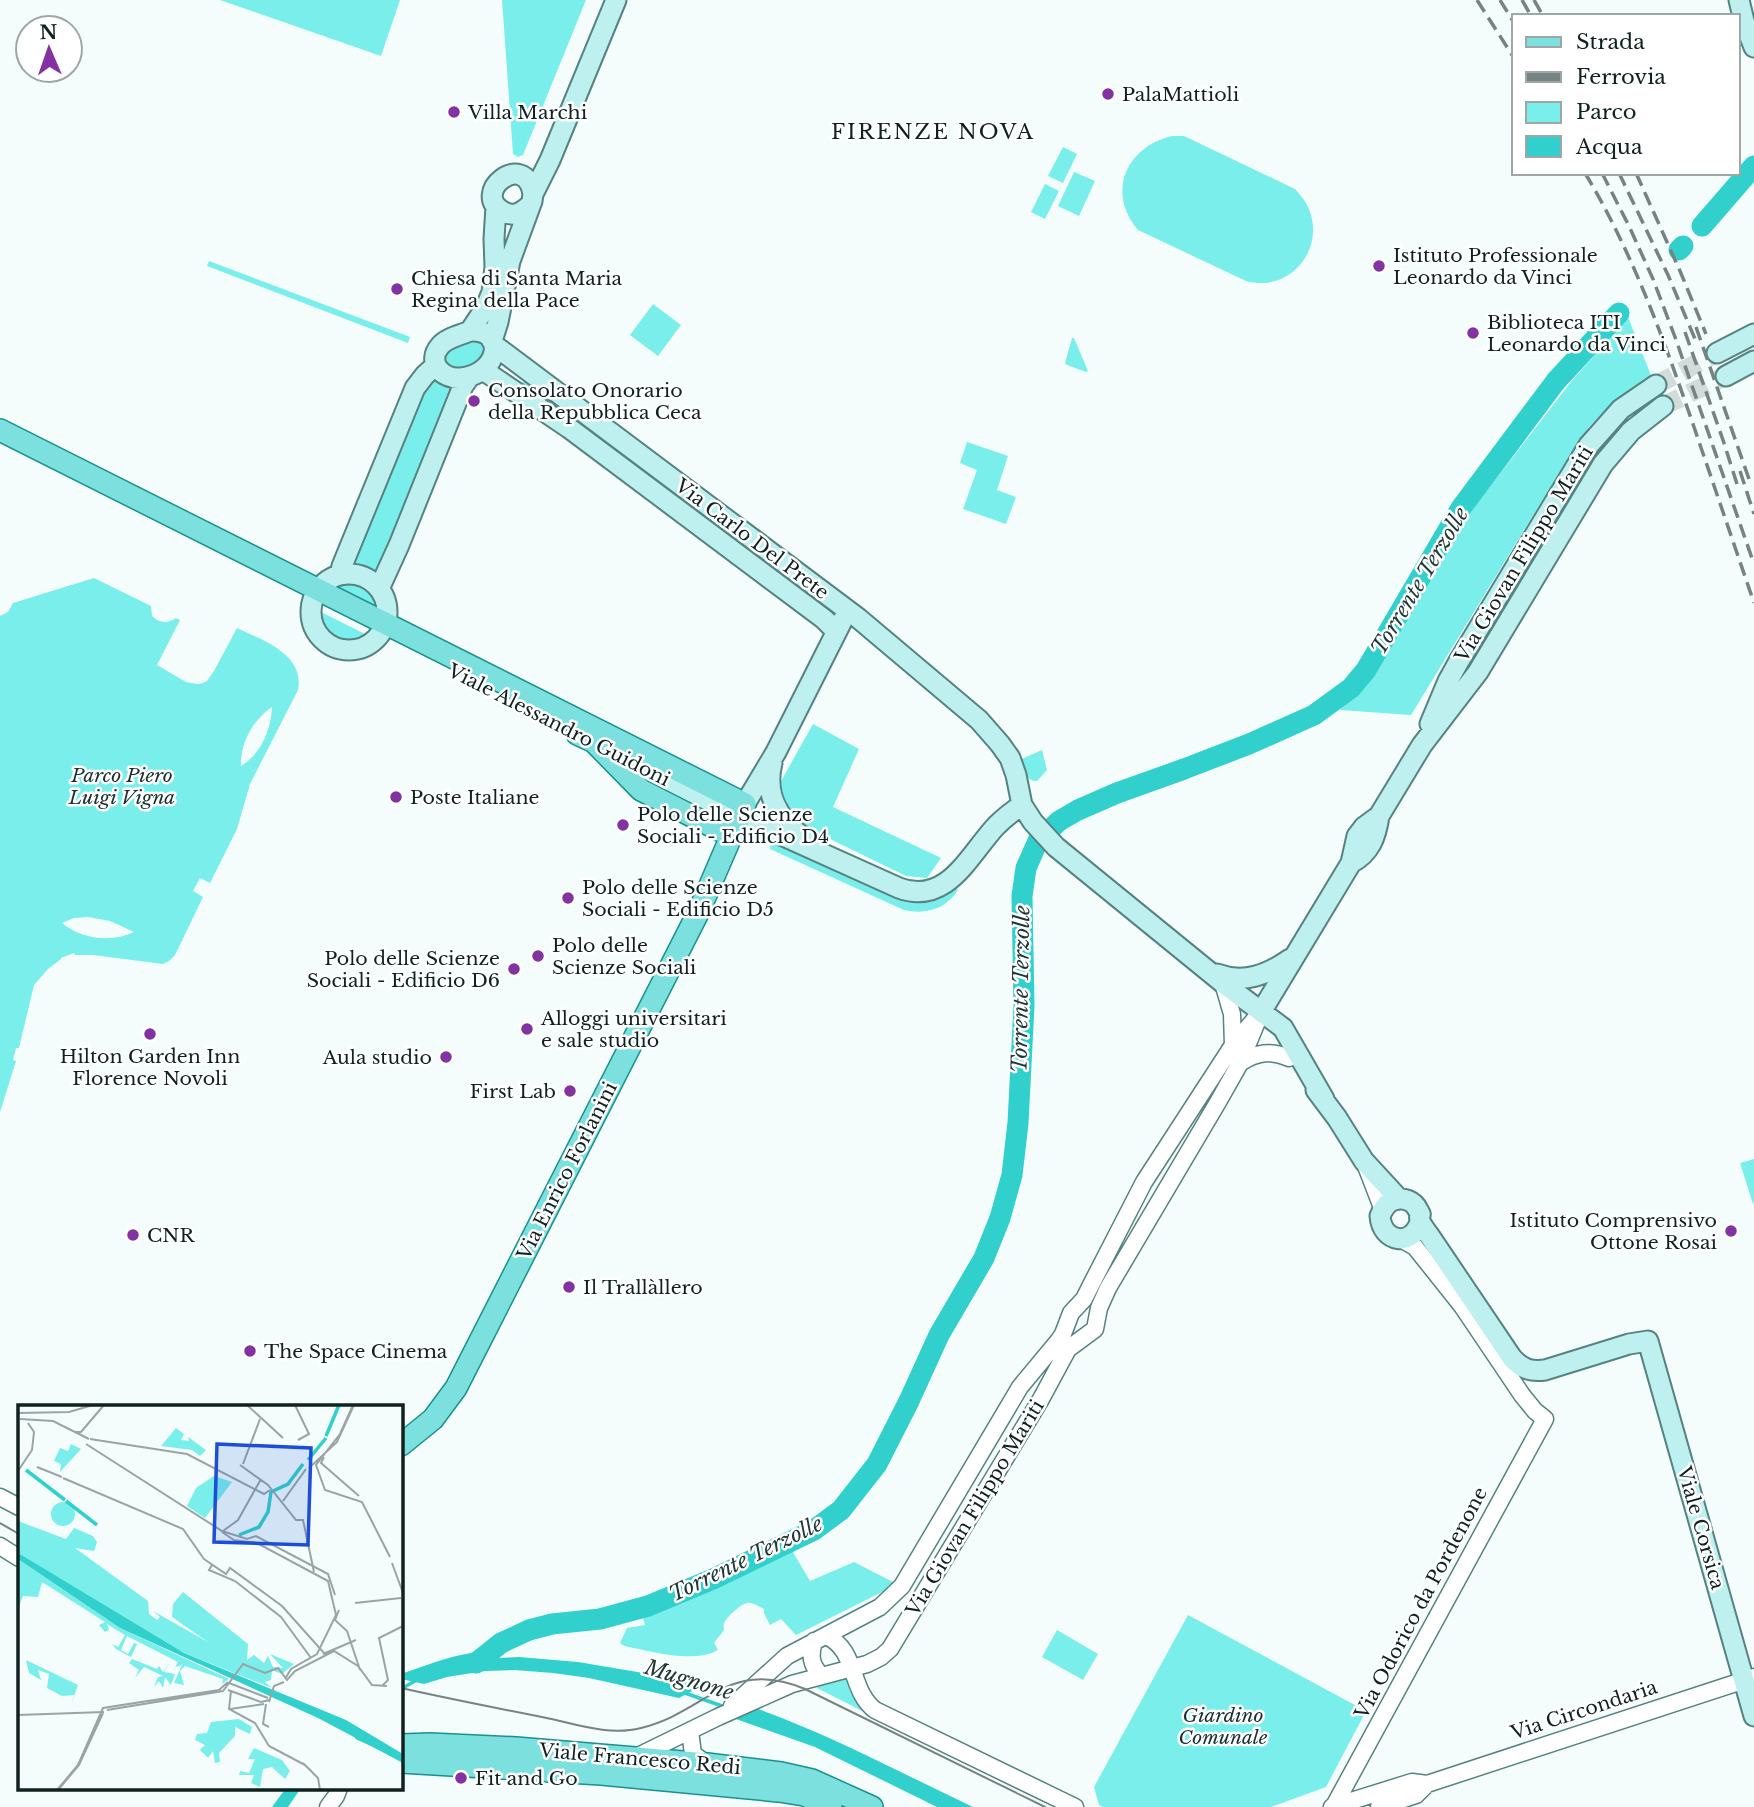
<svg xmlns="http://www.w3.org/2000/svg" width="1754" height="1807" font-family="'Libre Baskerville',serif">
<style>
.green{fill:#7aeeea;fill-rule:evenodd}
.water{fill:#32d0cc}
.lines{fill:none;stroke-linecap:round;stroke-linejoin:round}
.stream{stroke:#32d0cc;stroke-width:3.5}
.river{stroke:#32d0cc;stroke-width:21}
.secondary-tunnel{stroke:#d2dcdb;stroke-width:19;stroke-dasharray:19 10;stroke-linecap:butt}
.tertiary-casing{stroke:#568381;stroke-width:19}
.secondary-casing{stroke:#568381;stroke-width:23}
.primary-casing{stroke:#1c908e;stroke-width:24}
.tertiary{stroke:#fff;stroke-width:16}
.secondary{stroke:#bdf0ee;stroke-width:19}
.primary{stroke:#7be0de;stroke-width:21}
.tram{stroke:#758382;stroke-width:2}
.rail{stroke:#758382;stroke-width:3.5;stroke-dasharray:14 7;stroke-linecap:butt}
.poi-dot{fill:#8332a1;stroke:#fff;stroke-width:2.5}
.labels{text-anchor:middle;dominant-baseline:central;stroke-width:5;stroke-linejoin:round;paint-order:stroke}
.poi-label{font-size:19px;fill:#0f2221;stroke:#fff;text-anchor:start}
.street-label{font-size:19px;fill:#0f2221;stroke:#fff}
.park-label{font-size:19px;font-style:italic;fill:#183130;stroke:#fff}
.neighbourhood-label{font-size:21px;letter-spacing:2px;fill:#0f2221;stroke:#fff}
.water-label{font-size:21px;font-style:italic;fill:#203938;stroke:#fff}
.inset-river{fill:none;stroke:#32d0cc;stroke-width:3.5}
.inset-road{fill:none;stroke:#98a5a4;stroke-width:2}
.view{fill:#1d4ed8;fill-opacity:0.15;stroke:#1d4ed8;stroke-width:3.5}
.inset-edge{fill:none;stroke:#0f2221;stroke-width:3.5}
</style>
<rect width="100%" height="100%" fill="#f4fdfc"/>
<path class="green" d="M220 0H400L381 56Z
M502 0H586L523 155 518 157 513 154Z
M1172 136H1184L1295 189C1301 196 1307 202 1310 212 1324 252 1288 293 1246 281L1138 230C1106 192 1126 147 1172 136Z
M1063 147 1077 154 1063 183 1048 176Z
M1074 172 1095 181 1079 216 1058 206Z
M1045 184 1059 191 1045 219 1031 212Z
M209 261 410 337 408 343 207 266Z
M653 304 681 325 658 356 630 335Z
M1628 317 1652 378 1606 409 1589 427 1565 463 1411 715 1340 710 1475 506 1571 382Z
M1072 338H1074L1088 371 1086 372 1067 365 1065 363Z
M471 340 482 342 486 348 483 361 460 370 455 371 445 364 444 356 449 349Z
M432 373 456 386 380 576 347 565 426 382Z
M526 379 615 446 611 450 522 383Z
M967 442 1008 456 997 490 1016 497 1006 524 963 509 977 470 960 463Z
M94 578 151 606 152 616C159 623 167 624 176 618L180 620 157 665 186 682 197 684 203 683 207 681 214 671 237 628C262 640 305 654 298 690L250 784 237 829 210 883 200 878 193 891 203 897 175 955 169 961 163 964 93 955H75L74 953 61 958V959L48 969 34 985 19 1048H16L13 1060 16 1061 0 1112V616L8 612 13 603ZM272 707C271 730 261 754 241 766 240 743 253 720 272 707ZM88 917 110 921 134 932C111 943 81 939 62 923L74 918Z
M350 582C366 584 380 595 379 613L332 589 338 585Z
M320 612H321L369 636C347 652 321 638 320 612Z
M813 724 859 749 833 807 941 858 927 878 906 876 793 821 777 795 780 783Z
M1042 750 1047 770 1037 781C1025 781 1023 769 1019 760Z
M771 842H773L907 901 916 903 931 902 946 896 954 888 958 890C946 909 926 915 904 910L770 849Z
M1754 1159V1203L1753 1204 1740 1163Z
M790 1547 810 1581 854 1562 895 1583 886 1590 796 1635 781 1619 770 1625 764 1613V1609C759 1607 753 1602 747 1603 741 1604 725 1618 724 1624 723 1626 724 1628 724 1630L714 1643 718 1650C693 1664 651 1651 624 1646L620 1643 627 1628 645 1625 642 1614Z
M1188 1615 1366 1711 1326 1787 1271 1807H1103L1099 1805 1094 1787Z
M1057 1630 1098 1654 1083 1680 1042 1657Z
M845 1677 848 1678 874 1717 817 1688 818 1685 839 1681V1678Z"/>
<path class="water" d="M471 1653 497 1658 519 1657 578 1662 673 1678 703 1685 679 1698 589 1678 553 1673 514 1670 485 1671 447 1677 424 1684 401 1679V1674C424 1666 447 1657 471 1653Z
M755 1708C831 1735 901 1773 973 1807H937L815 1747 736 1719Z
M286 1788H301L288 1807H272Z"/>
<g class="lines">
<path class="stream" d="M401 1689 415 1681
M682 1692 725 1707"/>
<path class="river" d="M1702 226 1754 166
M1679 250 1683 246
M476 1663 501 1643 529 1630 552 1624 600 1619 648 1606 713 1579 814 1530 841 1510 877 1464 909 1401 939 1335 984 1258 1000 1218 1012 1175 1018 1123 1024 1006 1022 896 1026 868 1038 841 1059 821 1078 810 1117 793 1184 769 1249 744 1314 715 1351 688 1366 670 1461 508 1556 381 1619 313"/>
<path class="secondary-tunnel" d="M1656 385 1717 353
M1663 406 1726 376"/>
<defs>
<path id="tertiary" d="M1223 983 1232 1014 1233 1045
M1240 1063C1257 1052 1271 1050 1289 1058
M1366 1166 1383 1210
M0 1497 19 1507
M0 1546 19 1558
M826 1636C858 1650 849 1690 875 1710L1075 1807
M814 1641C810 1655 810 1665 822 1676
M732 1706 787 1656 880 1607 902 1586 1020 1387 1059 1340 1063 1334 1071 1313 1084 1299 1091 1285 1144 1182 1233 1045 1255 1019
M690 1731 693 1754 707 1764
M634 1758 718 1717 792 1684 867 1664 881 1657 890 1649 1041 1399 1068 1349 1095 1329 1099 1308 1108 1288 1218 1102 1240 1063 1261 1012
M1334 1806 1545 1419 1535 1411 1522 1395 1462 1306 1415 1247 1401 1239
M328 1807 336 1796 339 1788
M1332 1807 1412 1782 1427 1784 1754 1677
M1379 1807 1416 1795 1427 1784"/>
<path id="secondary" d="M1739 0 1744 21 1754 47
M529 206C521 213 514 217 504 212 468 194 525 148 533 194
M470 331C508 329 499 375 460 378 442 379 426 362 440 346 446 338 461 335 470 331Z
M470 331 486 307 492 292 495 267 494 239 496 206
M492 341 498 322 510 261 532 201 533 194 550 160 616 0
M494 345 858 618 979 720 1000 744 1010 758 1016 775 1022 805 1033 822 1056 847 1223 983 1283 1028 1324 1099
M1717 353 1754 334
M483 370 569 428 824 619 836 631
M1726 376 1754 361
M311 612a38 38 0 1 1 76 0a38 38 0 1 1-76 0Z
M340 575 342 566 415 388 425 375 436 365
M379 589 399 545 463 386 470 376
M1430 724 1448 681 1459 661 1589 445 1621 409 1656 385
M601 746 739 816 899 888C947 906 969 855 996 826 1004 818 1013 811 1022 805
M772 763C764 795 778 819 804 838
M745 804 776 752 842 621
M1351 863C1370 853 1376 837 1379 816
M1217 974C1244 984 1267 975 1290 959
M1261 1012 1351 863 1357 836 1364 827 1379 816 1422 745 1478 672 1603 464 1631 431 1663 406
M1316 1090 1337 1118 1364 1161 1399 1199
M1420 1222C1412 1247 1382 1243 1380 1216 1383 1209 1387 1202 1394 1200 1404 1197 1414 1201 1418 1210 1423 1218 1418 1212 1420 1221 1422 1226 1426 1231 1429 1235L1512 1358C1522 1369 1531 1372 1545 1370L1629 1344 1648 1341 1754 1716"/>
<path id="primary" d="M0 430 745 804 699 911 456 1388 433 1419 401 1445
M577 734 594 742 641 790 731 836
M401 1745 430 1744 516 1748 707 1764 781 1773 812 1780 872 1807
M401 1762 601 1774 779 1791 804 1795 831 1807"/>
</defs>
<use href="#tertiary" class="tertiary-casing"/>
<use href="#secondary" class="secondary-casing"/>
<use href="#primary" class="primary-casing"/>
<use href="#tertiary" class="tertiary"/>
<use href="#secondary" class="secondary"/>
<use href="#primary" class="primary"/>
<path class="tram" d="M0 1523 19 1534
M401 1688C446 1698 491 1707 537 1716 570 1722 607 1737 641 1728 707 1712 728 1657 805 1689L1045 1807"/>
<path class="rail" d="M1477 0 1514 58
M1500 0 1514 23
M1522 0 1531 16
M1534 0 1543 16
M1585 173C1633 253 1664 340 1694 427 1714 486 1734 544 1754 603
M1602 173 1629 226 1653 279 1675 337 1754 564
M1619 173 1668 275 1695 339
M1636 173 1680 271 1706 334
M1696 327 1749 479
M1685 332 1723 440 1737 484
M1740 471 1754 514"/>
</g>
<g class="poi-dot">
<circle cx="1108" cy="94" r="7"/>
<circle cx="454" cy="112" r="7"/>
<circle cx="1379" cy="266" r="7"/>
<circle cx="397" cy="289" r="7"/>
<circle cx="1473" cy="333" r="7"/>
<circle cx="474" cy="401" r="7"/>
<circle cx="396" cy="797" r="7"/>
<circle cx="623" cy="825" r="7"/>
<circle cx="568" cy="898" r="7"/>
<circle cx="538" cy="956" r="7"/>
<circle cx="514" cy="969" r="7"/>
<circle cx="527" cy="1029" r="7"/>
<circle cx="150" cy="1034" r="7"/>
<circle cx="446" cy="1057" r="7"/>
<circle cx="570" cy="1091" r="7"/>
<circle cx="1731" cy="1231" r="7"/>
<circle cx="133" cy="1235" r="7"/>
<circle cx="569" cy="1287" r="7"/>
<circle cx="250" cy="1351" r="7"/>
<circle cx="461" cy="1778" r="7"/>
</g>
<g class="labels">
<g class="poi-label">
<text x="1122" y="94">PalaMattioli</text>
<text x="468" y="112">Villa Marchi</text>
<text x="1393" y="255">Istituto Professionale<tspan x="1393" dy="22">Leonardo da Vinci</tspan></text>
<text x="411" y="278">Chiesa di Santa Maria<tspan x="411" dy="22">Regina della Pace</tspan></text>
<text x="1487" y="322">Biblioteca ITI<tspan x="1487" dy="22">Leonardo da Vinci</tspan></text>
<text x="488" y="390">Consolato Onorario<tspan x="488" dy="22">della Repubblica Ceca</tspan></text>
<text x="410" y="797">Poste Italiane</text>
<text x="637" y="814">Polo delle Scienze<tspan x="637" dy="22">Sociali - Edificio D4</tspan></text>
<text x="582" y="887">Polo delle Scienze<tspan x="582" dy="22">Sociali - Edificio D5</tspan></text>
<text x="552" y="945">Polo delle<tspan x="552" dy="22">Scienze Sociali</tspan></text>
<text x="500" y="958" text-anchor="end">Polo delle Scienze<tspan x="500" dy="22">Sociali - Edificio D6</tspan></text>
<text x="541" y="1018">Alloggi universitari<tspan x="541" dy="22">e sale studio</tspan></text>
<text x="150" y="1056" text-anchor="middle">Hilton Garden Inn<tspan x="150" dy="22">Florence Novoli</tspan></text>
<text x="432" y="1057" text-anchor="end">Aula studio</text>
<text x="556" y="1091" text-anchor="end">First Lab</text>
<text x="1717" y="1220" text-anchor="end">Istituto Comprensivo<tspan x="1717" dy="22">Ottone Rosai</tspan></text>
<text x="147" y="1235">CNR</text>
<text x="583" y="1287">Il Trallàllero</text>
<text x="264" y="1351">The Space Cinema</text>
<text x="475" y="1778">Fit and Go</text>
</g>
<g class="street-label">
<text transform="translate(752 539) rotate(37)">Via Carlo Del Prete</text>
<text transform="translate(1524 554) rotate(-59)">Via Giovan Filippo Mariti</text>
<text transform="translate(559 725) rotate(27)">Viale Alessandro Guidoni</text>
<text transform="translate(567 1171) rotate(-63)">Via Enrico Forlanini</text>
<text transform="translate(975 1508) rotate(-59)">Via Giovan Filippo Mariti</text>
<text transform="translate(1701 1528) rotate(74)">Viale Corsica</text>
<text transform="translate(1421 1603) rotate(-62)">Via Odorico da Pordenone</text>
<text transform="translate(1584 1710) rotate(-18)">Via Circondaria</text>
<text transform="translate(640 1759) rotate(5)">Viale Francesco Redi</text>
</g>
<g class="park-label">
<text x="122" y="775">Parco Piero<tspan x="122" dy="22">Luigi Vigna</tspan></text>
<text x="1223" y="1715">Giardino<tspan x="1223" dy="22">Comunale</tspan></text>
</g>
<g class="neighbourhood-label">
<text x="933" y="132">FIRENZE NOVA</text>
</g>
<g class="water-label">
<text transform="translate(1420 581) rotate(-59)">Torrente Terzolle</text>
<text transform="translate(1021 989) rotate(-89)">Torrente Terzolle</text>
<text transform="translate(746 1559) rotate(-26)">Torrente Terzolle</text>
<text transform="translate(689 1680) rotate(17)">Mugnone</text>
</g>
</g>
<g transform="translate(18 1405)">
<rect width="385" height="385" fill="#f4fdfc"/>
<path d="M158 23 166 29 163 35 171 36 170 32 188 45 182 51 174 45 143 41ZM53 39 63 44 42 67 43 59 36 56 42 43 50 46ZM196 71 214 77 187 113 169 101 178 83ZM33 109a12 12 0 1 1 24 0a12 12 0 1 1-24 0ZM0 116 48 134 56 123 75 131 79 137 76 146 57 143 130 196 131 209 139 215 142 212 135 206 190 237 154 212 155 199 165 187 230 239 229 255 236 250 246 258 250 251 255 262 265 263 252 249 276 259 264 269 254 265 253 275 247 277 254 283 166 248 89 206 0 148ZM0 154 102 223 211 274 204 279 205 274 167 261 162 266 166 280 156 278 164 260 157 262 160 257 109 231 103 245 110 249 116 238 119 239 113 252 98 244 94 239 100 242 107 230 89 219 91 225 87 227 81 220 87 217 24 177 20 192 5 191 0 204ZM114 254 139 264 141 261 145 267 152 257 146 267 157 269 153 280 147 272 145 283 141 276 136 282 140 272 145 271 126 262 117 273 121 265 111 258ZM8 255 60 280 53 300 56 290 44 291 29 283 31 269 20 265 23 275 11 268ZM221 314 234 322 232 329 217 322V331L201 348 202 357 197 358 195 346 190 353 182 345 187 340 177 335 179 329 189 328 193 317ZM236 343 264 355 272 366 267 374 254 362 245 364 242 382 233 378 236 370H221L222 366 231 368 237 354H230Z" fill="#7aeeea"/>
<path d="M0 148 166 248 328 315 385 349V358L300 313 102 223 0 154Z" fill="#32d0cc"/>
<path class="inset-river" d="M308 31 321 0M290 55 308 33M8 65 47 95M48 96 79 120M221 130 241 122 250 107 253 87 270 79 285 59M385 353 335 324 339 333 385 353"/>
<path class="inset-road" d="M229 0 265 33M277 0 291 29 280 35M335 0 322 29 298 60 307 85 344 97 372 152M0 8 51 7 75 0M2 14 35 16 71 34M57 27H63L86 0M72 34 169 49 246 89 252 85M68 39 204 126 229 134 238 131 310 169 317 190M306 52 303 58 341 91M225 59 242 14M222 60 250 80 278 115H285L296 167M19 62 44 72M291 63 319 37 336 0M0 66 14 45 16 27 10 18M45 73 165 124 186 154 208 169 212 163 264 201 306 248M265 96 288 64M205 126 220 115 243 74M204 127 216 135 239 138 310 176 318 210 299 249 273 264 267 274M374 158 385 188M194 160 191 165 217 176 263 212 293 253M337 198 383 193M321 205 317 215 329 226 342 265M305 249 338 235M211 278 250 293M364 281 370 275 361 233 385 221M210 285 243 297 251 295M213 286 211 304 237 318 251 341 287 360M251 297 256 281 266 277M248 299 245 319 251 322M212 304 246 299M89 305 205 286 225 259 247 268 260 263 269 275 277 266 316 246 340 261 354 280 369 281M0 310 86 307M285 358 300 373 302 385M39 385 60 360 85 303 201 285 210 277M40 385 61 360 85 308"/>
<path class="view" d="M199 39 293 43 290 140 196 137Z"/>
<rect width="385" height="385" class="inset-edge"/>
</g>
<rect x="1512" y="14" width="228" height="161" fill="#ffffff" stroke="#9fa7a6" stroke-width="2"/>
<rect x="1526" y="37" width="35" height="10" fill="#7be0de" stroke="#9fa7a6" stroke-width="2"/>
<text x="1576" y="49" font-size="21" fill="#0f2221">Strada</text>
<rect x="1526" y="72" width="35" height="10" fill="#758382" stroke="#9fa7a6" stroke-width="2"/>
<text x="1576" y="84" font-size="21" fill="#0f2221">Ferrovia</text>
<rect x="1526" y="102" width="35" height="21" fill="#7aeeea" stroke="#9fa7a6" stroke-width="2"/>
<text x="1576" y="119" font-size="21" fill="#0f2221">Parco</text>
<rect x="1526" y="136" width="35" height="21" fill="#32d0cc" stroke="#9fa7a6" stroke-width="2"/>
<text x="1576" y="154" font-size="21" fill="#0f2221">Acqua</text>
<g transform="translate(49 49) rotate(358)"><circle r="33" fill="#ffffff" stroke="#9fa7a6" stroke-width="2"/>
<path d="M0-5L12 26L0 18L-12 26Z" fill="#8332a1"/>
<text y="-10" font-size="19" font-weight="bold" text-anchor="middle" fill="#0f2221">N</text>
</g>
</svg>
